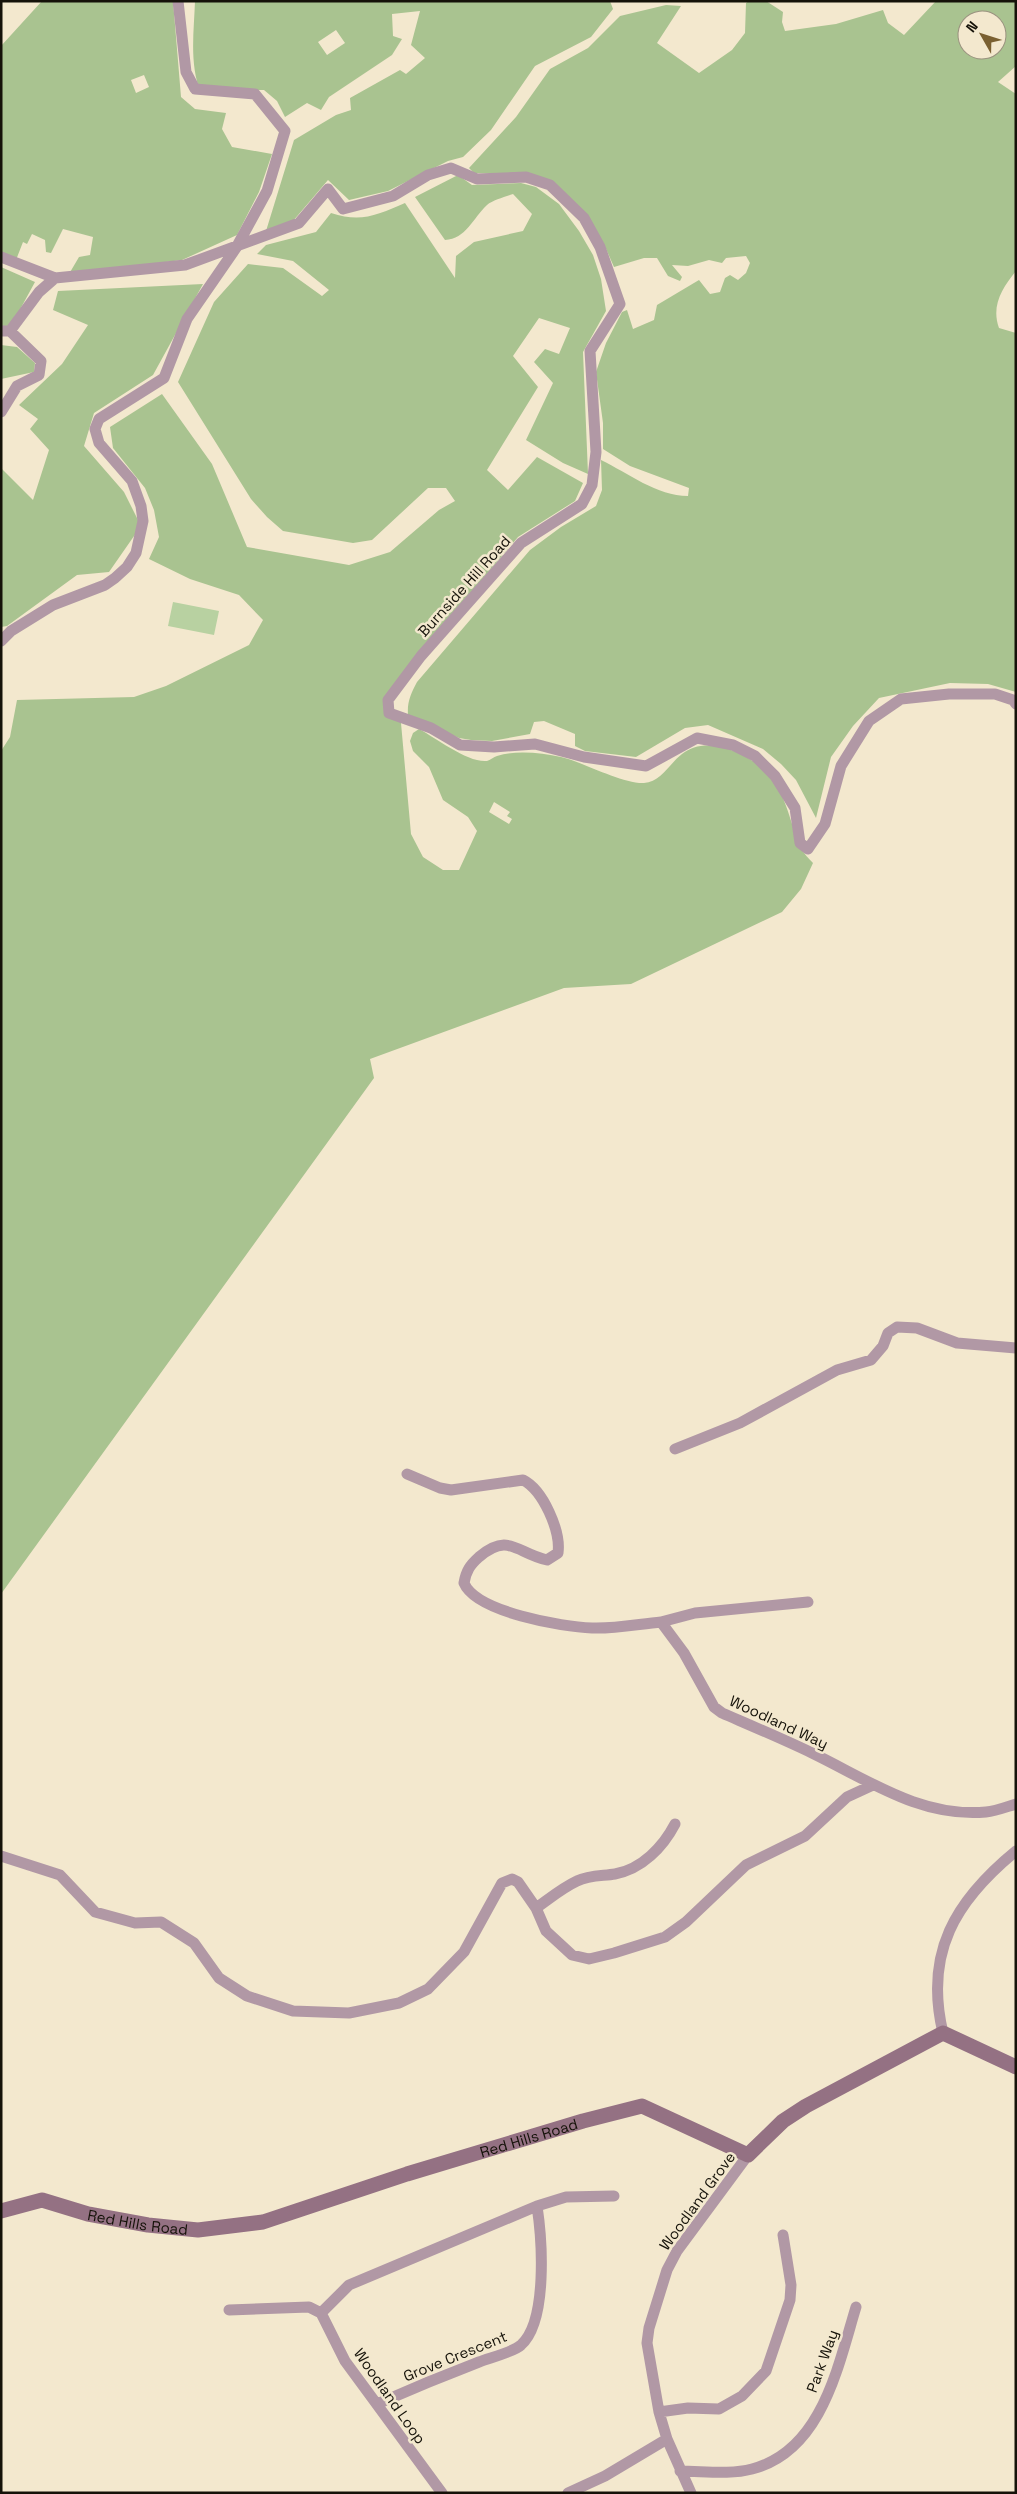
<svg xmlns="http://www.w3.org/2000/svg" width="1017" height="2494" font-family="'Space Grotesk',sans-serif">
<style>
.green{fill:#b8d1a1}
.forest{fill:#a9c390;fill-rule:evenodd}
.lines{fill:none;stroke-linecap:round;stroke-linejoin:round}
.minor{stroke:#b198a5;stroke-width:11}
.secondary{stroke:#947183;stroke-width:15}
.labels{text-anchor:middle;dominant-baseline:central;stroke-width:5;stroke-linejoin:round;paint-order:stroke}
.street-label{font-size:15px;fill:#151209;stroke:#f3e8ce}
</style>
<rect width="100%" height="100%" fill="#f3e8ce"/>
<path class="green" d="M173 602 219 611 214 635 168 626Z"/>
<path class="forest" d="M42 1H173L181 97 195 109 226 113 222 129 232 147 272 154 259 192 237 235 182 260 69 274 79 257 90 255 93 237 63 229 51 253 46 252 45 240 32 234 27 244 23 242 16 260 1 253V46ZM144 75 149 87 136 93 131 80Z
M195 1H610L613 9 591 37 535 66 491 130 463 157 448 161 388 191 349 200 328 180 293 221 266 231 294 140 336 115 351 110 350 98 400 70 406 74 425 58 411 45 420 11 392 14 393 36 402 39 392 55 329 97 321 110 307 103 285 117 277 101 264 90C242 89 223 100 201 93 189 65 194 31 195 1ZM336 30 345 43 327 55 318 42Z
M749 1H766L783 12 782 22 785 31 836 24 883 10 888 23 904 35 936 1H1016V66L998 82 1016 94V271C1002 288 991 306 999 328L1016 333V692L988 684 950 683 879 698 853 726 831 757 816 818 796 780 781 764 763 749 708 725 685 728 636 757 585 751 575 746V734L544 721 534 722 530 734 492 741 471 740 459 738 408 715C407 702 411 693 417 682L530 550 561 527 596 506 602 490 601 460C628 473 657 496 688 496L689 488 630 466 603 449V423L596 372 606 343 622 312 627 310 633 329 654 320 657 305 699 280 710 294 720 292 725 278 730 275 738 280 746 273 750 263 746 256 726 258 722 263 709 260 688 266 672 265 682 277 680 281 668 276 657 258H644L614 267 603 242 551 183 507 174 474 173 469 168 516 117 550 69 588 48 620 16 666 5 681 6 657 43 699 73 732 50 745 33 746 3ZM967 20H997V50H967Z
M458 175 472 185 521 183 536 187 559 204 579 231 593 255 601 279 606 311 583 352 588 474 563 463 526 440 553 383 534 362 545 349 559 354 570 328 539 318 513 356 538 387 487 470 508 490 537 457 583 483 575 501 518 537 385 696 401 723 411 834 423 857 443 870H459L477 831 468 817 443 800 429 767 413 751 410 741 413 733 419 729C436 738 468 763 487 761 490 760 494 757 497 756 517 750 541 753 561 757 583 762 622 784 644 783 661 782 670 763 682 754 705 735 743 751 762 768 786 788 789 822 801 848 804 854 809 859 813 863L801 889 782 912 631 984 564 988 370 1059 374 1078 1 1594V751L10 737 17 700 134 697 166 686 249 645 263 620 239 595 190 579 149 559 159 537 154 510 145 488 113 448 110 427 162 394 212 464 247 547 349 565 390 552 439 510 455 501 446 488H428L372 540 353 543 283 531 267 517 251 499 178 382 214 302 248 264 283 268 322 296 329 290 293 261 257 254 266 245 316 232 331 213C361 223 377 215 405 203L455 278 456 256 474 242 523 231 532 214 513 194C505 197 493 200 487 205 473 218 466 239 445 240L415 197ZM494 802 510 812 507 816 512 819 509 824 489 812Z
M1 267 35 282 11 326 1 327Z
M203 284 153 375 94 413 84 446 124 492 141 526 109 572 77 575 7 626 1 627V468L33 500 49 450 30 429 38 419 19 405 62 364 88 325 53 310 58 291Z
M1 345 17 347 35 363 34 372 1 379Z"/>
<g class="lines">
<path class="minor" d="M1 257 55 278 185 265 299 223 328 189 343 209 393 196 428 175 451 168 477 179 526 177 550 185 584 218 600 247 620 304 590 351 596 452 592 485 582 504 521 543 421 656 388 700 389 713 431 728 460 745 494 747 535 744 584 757 646 766 697 738 733 745 755 756 775 776 795 808 800 843 808 849 825 824 841 766 869 721 901 699 949 694H995L1013 700 1016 704
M1 331H10L39 292 55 278
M1 412 17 386 39 375 41 361 10 331
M1 641 11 631 53 605 105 585 115 578 127 567 136 553 143 521 141 506 132 481 99 443 95 429 99 419 164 378 187 319 236 248 267 191 285 131 255 94 195 89 186 72 178 1
M675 1449 740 1423 837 1370 871 1360 883 1346 888 1333 897 1327 917 1328 957 1343 1016 1348
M407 1474 440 1488 451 1490 523 1480C543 1490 561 1531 558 1553L547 1560C516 1553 509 1532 479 1557 470 1565 466 1571 464 1583 476 1612 562 1627 592 1628 614 1629 639 1624 661 1622L684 1653 714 1707 722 1713C752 1726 783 1739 812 1753 868 1780 921 1818 986 1812 996 1811 1006 1807 1016 1804
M661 1622 695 1613 808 1602
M1 1856 60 1875 95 1912 135 1923 161 1922 194 1943 219 1978 247 1996 293 2011 349 2013 399 2003 428 1989 464 1952 502 1883 512 1879 518 1882 536 1908 546 1931 572 1955 589 1959 614 1953 665 1937 686 1922 746 1865 805 1836 847 1797 873 1785
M536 1908C549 1899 562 1888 577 1881 589 1875 603 1876 615 1874 642 1869 663 1847 675 1824
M943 2033C924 1953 955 1901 1016 1851
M229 2310 309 2307 321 2313
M321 2313 349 2285 537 2206 566 2197 614 2196
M321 2313 345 2361 442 2493
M377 2404C411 2389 445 2375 479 2362 489 2358 514 2352 521 2345 548 2321 542 2239 537 2206
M659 2412 688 2408 719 2409 742 2396 766 2371 790 2300 791 2285 783 2235
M680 2471C703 2471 730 2475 752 2469 822 2451 838 2366 856 2307
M568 2493 605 2476 667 2439
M691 2493 667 2439 659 2412 647 2343 649 2328 667 2270 677 2251 748 2155"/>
<path class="secondary" id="s1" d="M1 2211 42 2200 88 2214 148 2225 198 2230 263 2222 407 2174 583 2121 642 2106 748 2155 783 2121 806 2106 943 2033 1016 2067"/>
</g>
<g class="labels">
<g class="street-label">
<text transform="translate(464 586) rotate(-48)">Burnside Hill Road</text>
<text transform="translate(779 1722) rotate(25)">Woodland Way</text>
<text stroke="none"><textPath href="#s1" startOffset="546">Red Hills Road</textPath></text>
<text transform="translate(697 2201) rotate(-54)">Woodland Grove</text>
<text stroke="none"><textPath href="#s1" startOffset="141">Red Hills Road</textPath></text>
<text transform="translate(455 2356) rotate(-22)">Grove Crescent</text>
<text transform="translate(822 2361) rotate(-70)">Park Way</text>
<text transform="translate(390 2396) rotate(55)">Woodland Loop</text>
</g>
</g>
<rect width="1017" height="2494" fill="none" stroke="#151209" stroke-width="5"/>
<g transform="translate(982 35) rotate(309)"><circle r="24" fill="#f3e8ce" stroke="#9a927f"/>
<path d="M0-4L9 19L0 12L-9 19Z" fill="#7a6031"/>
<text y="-8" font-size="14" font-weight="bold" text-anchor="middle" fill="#151209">N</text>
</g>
</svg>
